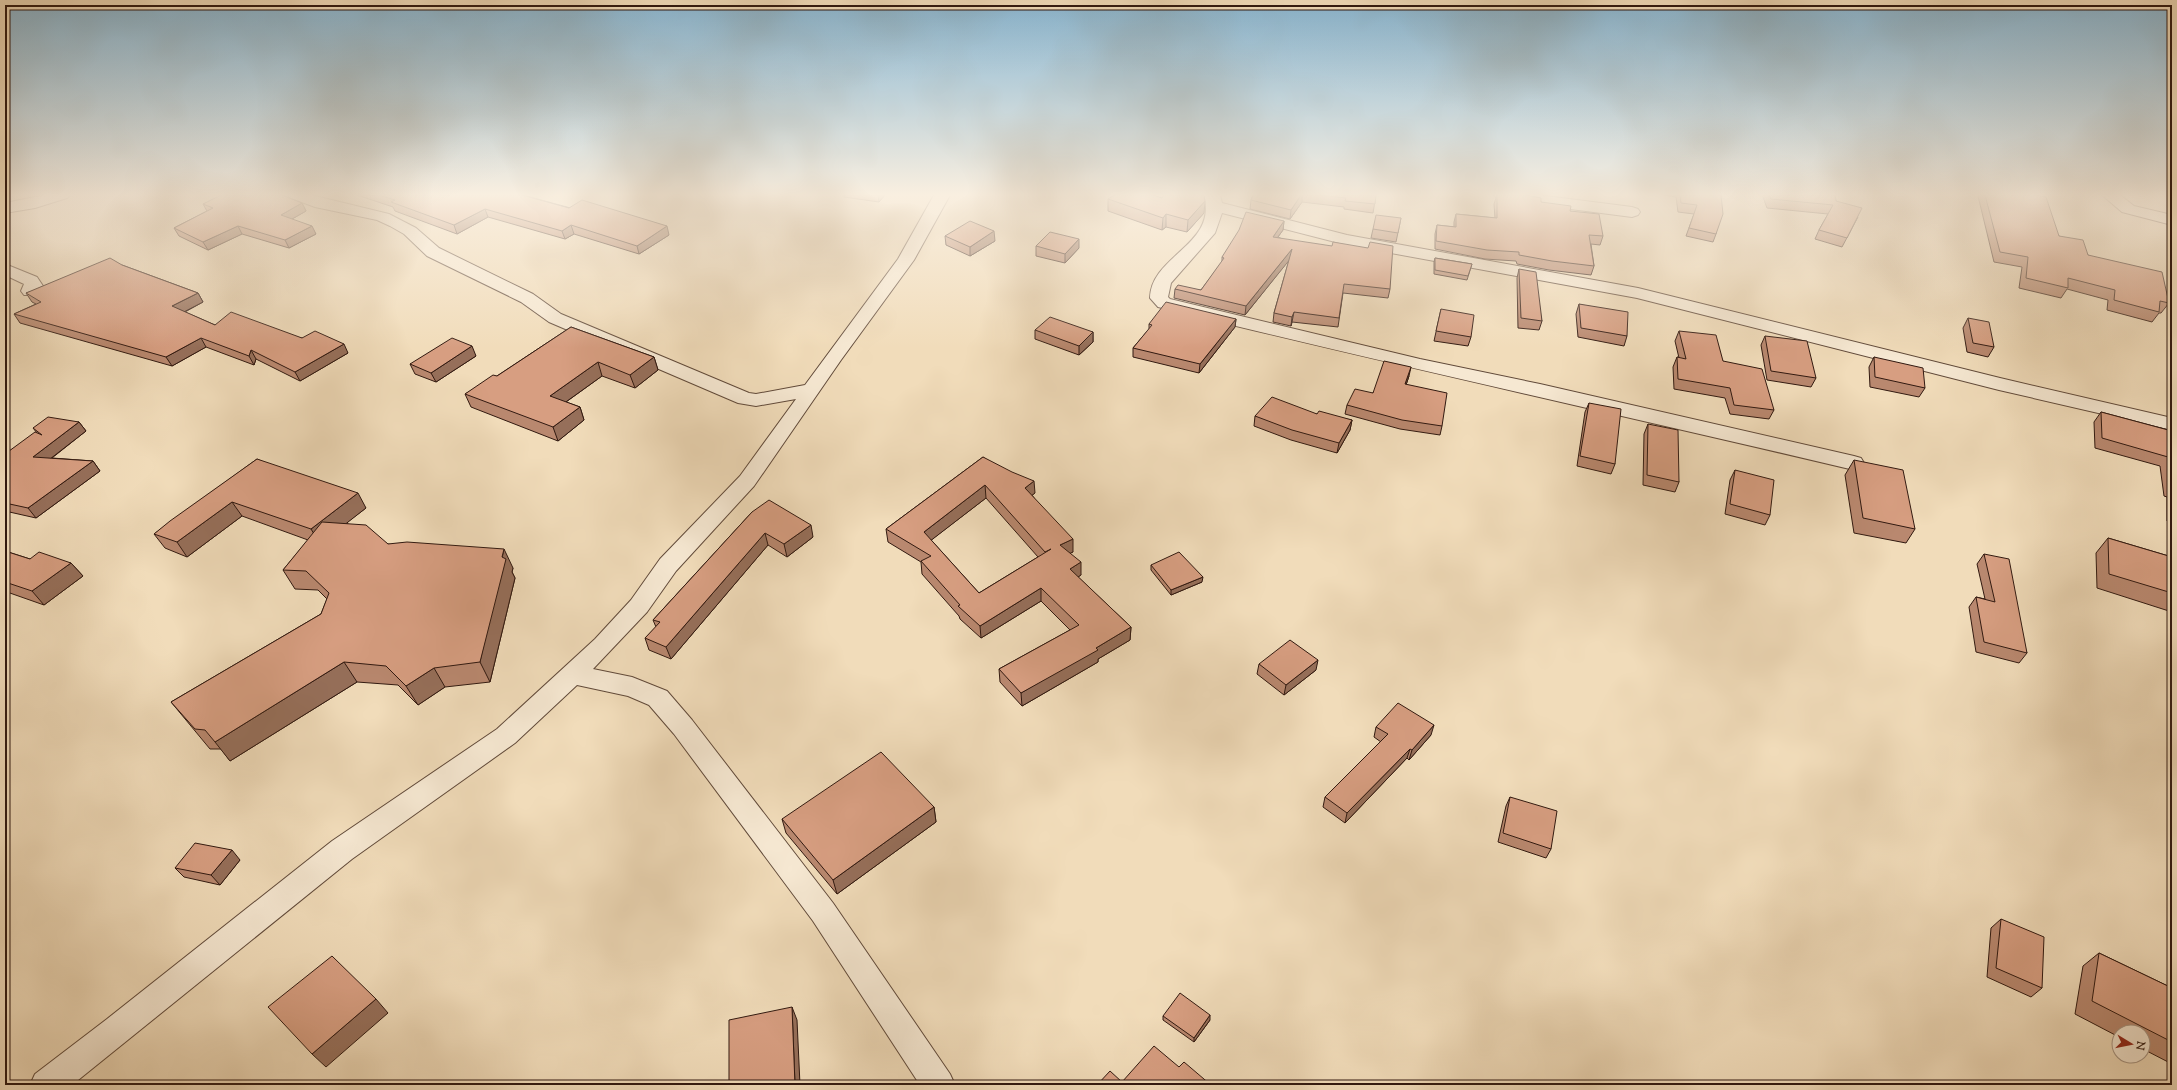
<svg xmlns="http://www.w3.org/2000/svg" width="2177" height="1090" font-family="'Sorts Mill Goudy',serif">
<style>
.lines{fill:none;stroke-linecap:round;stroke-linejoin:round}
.street-casing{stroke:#614a3a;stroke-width:2}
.street{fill:#f6e8d2;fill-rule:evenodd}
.wall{fill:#b9886f;stroke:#311910;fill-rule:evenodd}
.shaded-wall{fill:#966f5a;stroke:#311910}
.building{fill:#d79e81;stroke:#311910;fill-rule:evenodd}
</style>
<rect width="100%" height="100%" fill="#f1dcba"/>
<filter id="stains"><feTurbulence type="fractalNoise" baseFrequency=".005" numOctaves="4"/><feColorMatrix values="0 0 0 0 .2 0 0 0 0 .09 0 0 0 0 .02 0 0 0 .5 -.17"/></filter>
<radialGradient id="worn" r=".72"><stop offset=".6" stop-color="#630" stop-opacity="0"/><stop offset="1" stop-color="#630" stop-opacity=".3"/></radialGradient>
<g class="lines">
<defs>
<path id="street" d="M45 195H70L67 198 35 208 5 213V203Z
M288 195H311L389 214 416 228 439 248 533 294 561 314 749 393 756 394 805 385 898 259 934 195H950L914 260 841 360 754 486 676 571 647 612 593 669 632 677 667 691 692 720 833 903 950 1074 955 1085H920L813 921 674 734 649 705 628 696 577 685 515 743 352 859 72 1085H30L35 1074 107 1019 332 841 497 729 595 639 631 600 660 559 740 476 796 399 756 406 738 403 549 322 521 302 427 256 404 234 390 226 377 220 315 207 291 198Z
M1204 195H1220L1222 203 1347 235 1638 288 2000 378 2172 418V430L1999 390 1637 298 1347 245 1222 213 1215 233 1171 283 1168 297 1170 299 1420 359 1540 384 1854 456 1861 458 1864 463 1861 468 1854 470C1622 415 1389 364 1158 307L1150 298C1151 255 1218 245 1204 195Z
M1494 195H1538L1632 207 1638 209 1640 212 1638 215 1632 217 1502 200 1497 198Z
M2102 195H2120L2134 206 2172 215V225L2122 212Z
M5 264 37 277 43 286 36 295H24L21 291 24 284 5 275Z"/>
</defs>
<use href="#street" class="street-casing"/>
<use href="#street" class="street"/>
</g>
<path class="wall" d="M357 195H523L669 235 639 254 574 234 565 239 488 217 457 234 395 211 393 207Z
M844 195H885L879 202 844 197Z
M1253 195H1376L1373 213 1344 209V207L1302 202 1290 219 1250 209 1251 200Z
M1497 195 1541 202 1570 211 1603 236 1600 245 1591 244 1594 266 1591 275 1549 270 1517 264 1516 261 1485 259 1435 249V234L1437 225 1454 227V222L1456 214 1495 218 1494 204Z
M1664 195H1721L1716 234 1713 242 1686 236 1694 214 1678 212 1676 197Z
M1763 195H1835L1836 201 1858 217 1842 247 1815 239 1819 230 1828 214 1767 208 1763 197Z
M1979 195H2035L2059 236 2088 255 2169 303 2161 313H2159L2152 322 2107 310 2108 300 2067 289 2061 298 2019 288 2022 267 1994 262 1978 196Z
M1108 199 1204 213 1187 232 1166 227 1162 230 1108 211Z
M302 203 306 211 292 219 316 234 289 248 242 234 208 250 179 236 174 228 207 211 203 204Z
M1401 218 1396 242 1371 238 1373 229Z
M1284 221 1283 230 1278 237 1390 289 1388 298 1343 293 1338 327 1292 322 1291 326 1273 322 1274 313 1289 260 1245 315 1174 298 1175 289 1201 290 1222 262V257Z
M945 236 995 241 970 256 946 245Z
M1036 246 1079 248 1065 263 1036 256Z
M1435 258 1472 264 1467 280 1434 274V262Z
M122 265 198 293 203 302 185 312 215 325 302 338 348 353 300 381 256 359 254 365 206 347 172 366 20 323 14 314 36 304 32 302 26 293Z
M1519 269 1542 321 1539 330 1518 328 1517 278Z
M1579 304 1627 336 1624 346 1578 337 1576 314Z
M1441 309 1471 337 1468 346 1434 341Z
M1968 318 1994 347 1988 357 1967 352 1963 328Z
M1236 319 1235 327 1199 373 1133 357V348L1149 329V324Z
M571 327 654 357 658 370 635 388 602 376 566 402 580 407 584 420 558 441 471 407 465 394 497 376Z
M1035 330 1093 332V342L1079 355 1035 339Z
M1679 331 1723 361 1774 410 1769 419 1730 414 1725 398 1674 389 1673 367 1677 357 1679 358 1675 341Z
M1765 336 1816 378 1811 387 1767 380 1761 345Z
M476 356 436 382 415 374 410 364Z
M1874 357 1925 388 1919 397 1870 387 1869 367Z
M1409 376 1406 385 1442 426 1440 435 1400 429 1345 414 1347 405Z
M1589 403 1615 464 1611 474 1577 466 1585 412Z
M2101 412 2172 431V522L2167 521V497L2164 496 2160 466 2095 448 2094 422Z
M1317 414 1352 420 1350 430 1337 453 1291 440 1254 426 1255 416Z
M79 422 86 431 52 458 93 461 100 471 36 518 5 511V454L37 433 33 428Z
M1648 424 1679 482 1675 492 1643 485 1644 434Z
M983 457 1035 493 1032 495 1073 552 1070 553 1081 575 1078 577 1131 627 1130 640 1098 659V662L1022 706 1000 682 999 669 1070 630 1041 601 981 638 960 619 959 616 922 574 921 562 888 542 886 529ZM986 498 1038 557 979 593 931 540Z
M257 459 366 508 346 523 388 544 513 568 512 572 515 578 490 682 445 687 418 705 398 685 357 682 230 761 221 749H210L171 702 321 614 327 599 318 590 295 589 283 570 308 540 242 516 187 557 165 548 154 534Z
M1854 460 1915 529 1906 543 1854 533 1845 475Z
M1735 470 1770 515 1765 525 1725 514 1730 480Z
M752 512 813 537 787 557 768 545 671 659 649 650 645 638 656 627 653 620Z
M2108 538 2172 557V612L2097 588 2096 553Z
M5 551 30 559 71 563 83 576 44 605 7 592 5 594Z
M1984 554 2027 653 2019 663 1976 652 1969 607 1976 597 1985 599 1977 564Z
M1151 565 1202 582 1171 595 1151 570Z
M1259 664 1316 670 1284 695 1257 674Z
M1376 727 1431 735 1409 760 1407 758 1345 823 1323 807 1325 797 1381 742 1374 737Z
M1510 797 1551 849 1546 858 1498 842 1506 806Z
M934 807 936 822 837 894 786 833 782 819Z
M240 860 220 885 184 877 175 868Z
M2001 919 2042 988 2031 997 1987 977 1991 928Z
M2099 953 2172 988V1064L2143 1049V1032H2119V1037L2075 1014 2083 966Z
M1163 1016 1210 1020 1194 1042 1163 1020Z"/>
<path class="shaded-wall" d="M878 195H885L879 202Z
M1301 195H1302V202L1290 219 1291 210Z
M1205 201 1204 213 1187 232 1188 220Z
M302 203 306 211 285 223 281 215Z
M485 209 488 217 457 234 454 225Z
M1166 214V227L1162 230 1163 218Z
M1284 221 1283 230 1272 245 1273 237Z
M571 225 574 234 565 239 562 231Z
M238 226 242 234 208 250 203 242Z
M312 226 316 234 289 248 285 240Z
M667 226 669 235 639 254 637 246Z
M994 231 995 241 970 256V247Z
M1079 239V248L1065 263V254Z
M1292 249 1291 258 1245 315 1246 306Z
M198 293 203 302 178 315 172 306Z
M1294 312 1292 322 1291 326 1292 317Z
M1236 319 1235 327 1199 373 1200 364Z
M1093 332V342L1079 355V346Z
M201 338 206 347 172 366 166 357Z
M344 344 348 353 300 381 295 372Z
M472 346 476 356 436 382 431 373Z
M251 350 256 359 254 365 249 356Z
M654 357 658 370 635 388 630 375Z
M598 362 602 376 556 409 550 396Z
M1411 367 1409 376 1403 394 1405 384Z
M580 407 584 420 558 441 553 427Z
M1352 420 1350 430 1337 453 1339 443Z
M79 422 86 431 41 466 33 457Z
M93 461 100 471 36 518 28 508Z
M1034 481 1035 493 1026 500 1025 488Z
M985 485 986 498 925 545 924 532Z
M358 493 366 508 320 544 311 529Z
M232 502 242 516 187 557 177 542Z
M811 525 813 537 787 557 784 544Z
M765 533 768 545 671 659 666 647Z
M1073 539V552L1060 558V545Z
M504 549 513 568 512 572 515 578 490 682 480 662Z
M1081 562V575L1070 582V569Z
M71 563 83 576 44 605 32 591Z
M1203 577 1202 582 1171 595V590Z
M1041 588V601L981 638 980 626Z
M1131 627 1130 640 1098 659V662L1022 706 1021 693Z
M1318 660 1316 670 1284 695 1286 685Z
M344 662 357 682 230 761 215 742Z
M434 668 445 687 418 705 406 686Z
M1434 725 1431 735 1409 760 1412 750Z
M1410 749 1407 758 1345 823 1347 813Z
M934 807 936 822 837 894 833 880Z
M232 850 240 860 220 885 211 875Z
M376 999 388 1013 326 1067 312 1054Z
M792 1007 797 1020 800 1085H795Z
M1210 1015V1020L1194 1042V1038Z"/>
<path class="building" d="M221 195H282L302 203 281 215 312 226 285 240 238 226 203 242 174 228 213 208 203 204Z
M379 195H522L569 208 582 200 667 226 637 246 571 225 562 231 485 209 454 225 391 202 395 200Z
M1114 195H1153L1162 198 1164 195H1204L1205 201 1188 220 1166 214 1163 218 1108 199Z
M1253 195H1301L1291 210 1251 200Z
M1319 195H1376L1375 204 1345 201 1346 198Z
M1497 195H1526L1541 198V202L1571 206 1570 211 1599 214 1603 236 1589 235 1594 266 1552 261 1519 255V252L1487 250 1436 241 1437 225 1456 227V214L1497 218Z
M1680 195H1721L1723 214 1716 234 1689 228 1697 205 1681 203Z
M1769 195H1835L1836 201 1862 208 1847 238 1819 230 1833 205 1771 199Z
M1985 195H2035L2046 197 2059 236 2083 240 2088 255 2162 272 2169 303 2160 301 2159 312 2114 300 2115 290 2068 278V288L2026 278 2028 257 2000 252Z
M1246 212 1284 221 1273 237 1332 246 1333 242 1368 248 1370 242 1393 246 1390 289 1344 284 1339 318 1294 312 1292 317 1274 313 1292 249 1246 306 1175 289 1178 285 1201 290 1224 258 1222 257 1239 230Z
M1376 215 1401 218 1398 233 1373 229Z
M970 221 994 231 970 247 945 236Z
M1050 232 1079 239 1065 254 1036 246Z
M110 258 122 265 198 293 172 306 215 325 231 312 302 338 315 331 344 344 295 372 251 350 249 356 201 338 166 357 14 314 41 302 26 293Z
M1435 258 1472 264 1468 276 1435 270Z
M1519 269 1536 272 1542 321 1521 318Z
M1166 302 1236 319 1200 364 1133 348 1152 325 1149 324Z
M1579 304 1628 312 1627 336 1581 328Z
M1441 309 1474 315 1471 337 1436 331Z
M1050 317 1093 332 1079 346 1035 330Z
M1968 318 1989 322 1994 347 1973 343Z
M571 327 654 357 630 375 598 362 550 396 580 407 553 427 465 394 493 375 497 376Z
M1679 331 1716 335 1723 361 1762 369 1774 410 1734 405 1730 388 1678 379 1677 357 1686 359Z
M1765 336 1807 341 1816 378 1771 371Z
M452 338 472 346 431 373 410 364Z
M1874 357 1923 368 1925 388 1875 377Z
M1384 361 1411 367 1405 384 1447 393 1442 426 1402 420 1347 405 1355 389 1373 393Z
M1272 397 1317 414 1319 411 1352 420 1339 443 1292 430 1255 416Z
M1589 403 1621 409 1615 464 1580 456Z
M2101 412 2172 431V483L2168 457 2102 438Z
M48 417 79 422 33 457 93 461 28 508 5 503V454L35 432 42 435 33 428Z
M1648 424 1678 430 1679 482 1647 475Z
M983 457 1012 472 1034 481 1025 488 1073 539 1060 545 1081 562 1070 569 1131 627 1096 648 1098 650 1021 693 999 669 1079 625 1041 588 980 626 958 606 960 605 921 561 931 556 886 529ZM985 485 1045 552 1051 549 979 593 924 532Z
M257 459 358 493 311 529 232 502 177 542 154 534 170 521Z
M1854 460 1903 470 1915 529 1863 518Z
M1735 470 1774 480 1770 515 1730 504Z
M769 500 811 525 784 544 765 533 666 647 645 638 660 622 653 620 752 512Z
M322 522 366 525 388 544 407 542 504 549 502 557 506 559 480 662 434 668 406 686 386 666 344 662 215 742 205 730 195 729 171 702 321 614 329 593 306 571 283 570Z
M2108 538 2172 557V593L2109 574Z
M5 551 30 559 39 552 71 563 32 591 5 582Z
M1179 552 1203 577 1171 590 1151 565Z
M1984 554 2009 559 2027 653 1984 642 1976 597 1995 602Z
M1290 640 1318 660 1286 685 1259 664Z
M1398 703 1434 725 1412 750 1410 749 1347 813 1325 797 1388 734 1376 727Z
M881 752 934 807 833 880 782 819Z
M1510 797 1557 811 1551 849 1503 833Z
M195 843 232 850 211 875 175 868Z
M2001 919 2044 937 2042 988 1996 968Z
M2099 953 2172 988V1042L2092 1001Z
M332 956 376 999 312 1054 268 1007Z
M1180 993 1210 1015 1194 1038 1163 1016Z
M792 1007 795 1085H729V1020Z
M1154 1046 1179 1067 1184 1062 1211 1085H1097L1110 1071 1122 1082Z
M1526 1081 1529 1085H1515Z"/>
<linearGradient id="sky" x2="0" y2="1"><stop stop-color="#89b7d3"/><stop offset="0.56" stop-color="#f9efe0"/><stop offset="1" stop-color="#f9efe0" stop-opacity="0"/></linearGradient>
<rect width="2177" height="348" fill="url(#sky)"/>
<rect width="2177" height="1090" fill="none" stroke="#f1dcba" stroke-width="20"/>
<rect x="6" y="6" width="2165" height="1078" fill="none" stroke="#311910" stroke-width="2"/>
<rect x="10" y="10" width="2157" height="1070" fill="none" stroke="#311910"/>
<g transform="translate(2131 1044) rotate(100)"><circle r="19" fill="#f6e8d2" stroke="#a79584"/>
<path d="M0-3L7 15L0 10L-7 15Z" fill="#8f2418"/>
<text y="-6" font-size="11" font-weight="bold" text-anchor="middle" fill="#311910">N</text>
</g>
<rect width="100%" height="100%" filter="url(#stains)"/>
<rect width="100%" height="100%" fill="url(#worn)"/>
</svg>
